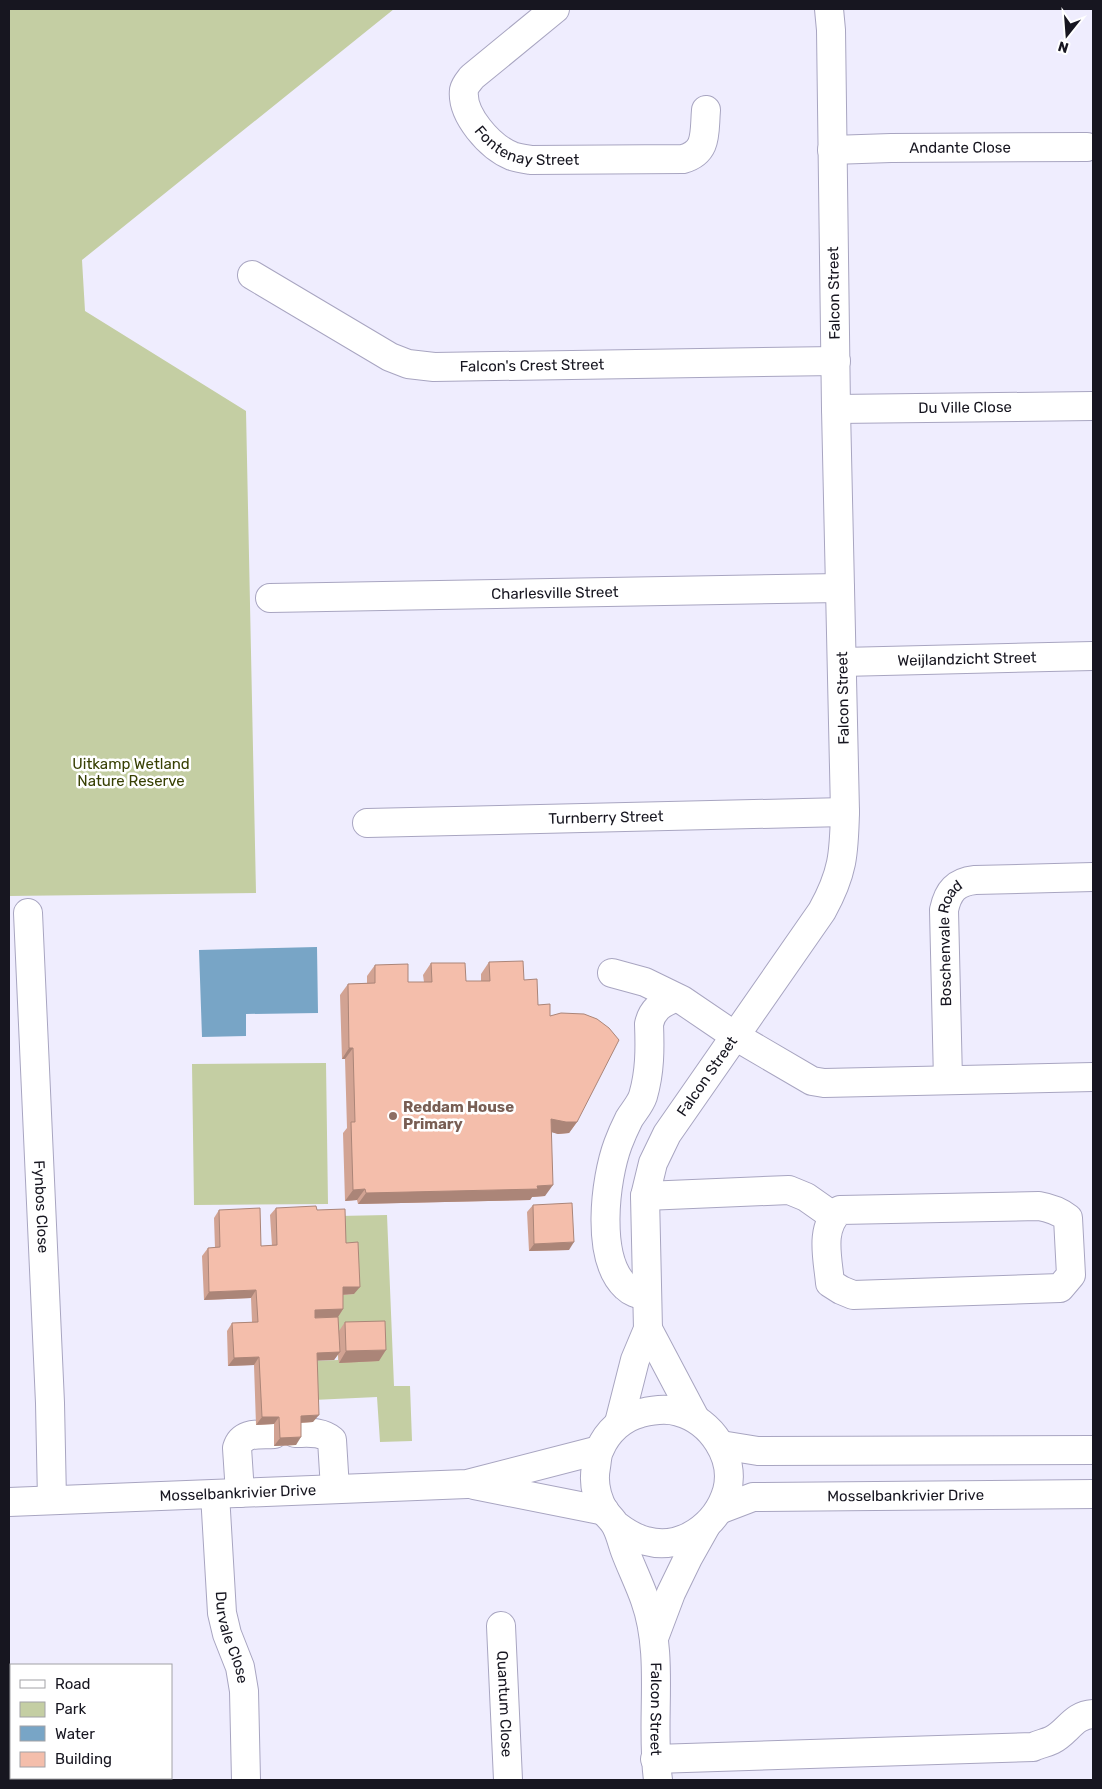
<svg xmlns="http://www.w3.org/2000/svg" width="1102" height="1789" font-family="Rubik,sans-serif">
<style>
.green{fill:#c4cea3}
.water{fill:#78a5c6}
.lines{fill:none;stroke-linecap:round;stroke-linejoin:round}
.minor-casing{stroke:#a8a5c1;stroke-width:30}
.minor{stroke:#fff;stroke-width:28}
.wall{fill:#d2a393}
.shaded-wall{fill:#ab8578}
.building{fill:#f4beab;stroke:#ab8578}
.education-dot{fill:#8d6e63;stroke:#fff;stroke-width:2}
.labels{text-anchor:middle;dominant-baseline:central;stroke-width:5;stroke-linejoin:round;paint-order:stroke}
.street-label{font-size:15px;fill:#171620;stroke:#fff}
.park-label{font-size:15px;fill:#384004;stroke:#fff}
.education-label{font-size:15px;font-weight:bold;fill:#785e54;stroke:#fff;text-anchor:start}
</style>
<rect width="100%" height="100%" fill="#efedfe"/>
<path class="green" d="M9 9H394L82 260 85 311 246 411 256 893 9 896Z
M326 1063 328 1204 194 1205 192 1064Z
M387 1215 394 1386H410L412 1441 380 1442 377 1397 313 1400 311 1361 338 1360 337 1295 354 1294 341 1250 339 1216Z"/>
<path class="water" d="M317 947 318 1013 246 1014V1036L202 1037 199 950Z"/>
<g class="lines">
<defs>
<g id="minor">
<path id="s1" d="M555 9 472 77C469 81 465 85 464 90 461 115 490 147 512 156 518 158 525 159 531 160L683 159C708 152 704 133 706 110"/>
<path id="s2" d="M832 150 891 148 1087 147"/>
<path id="s3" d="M252 275 390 357 408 364 434 367 836 361"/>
<path id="s4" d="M836 409 1093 406"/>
<path id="s5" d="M270 598 840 588"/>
<path id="s6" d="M842 662 1093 656"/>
<path id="s7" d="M367 823 845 812"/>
<path id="s8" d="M28 913 50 1403 52 1500"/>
<path d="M612 973 645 982 682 1000 735 1036 812 1081 824 1083 1093 1077"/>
<path id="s9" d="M948 1080 944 910C948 891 956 882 975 880L1093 877"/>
<path d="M645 1196 789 1190 806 1197 833 1216"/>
<path d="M1039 1206C1051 1208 1059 1211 1068 1218L1071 1275 1060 1288 853 1295 841 1290 830 1283C828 1259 819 1228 840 1210Z"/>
<path d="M647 1296C639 1294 632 1293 626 1287 595 1259 605 1179 618 1144 621 1136 625 1127 629 1119 633 1112 640 1105 643 1096 650 1072 650 1049 649 1024 652 1010 661 1003 675 998"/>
<path d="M648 1329 695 1418"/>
<path id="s10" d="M619 1423 635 1360 648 1329 645 1196 653 1163 667 1134 822 911C843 873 844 854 845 812L836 409 831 30 829 9"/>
<path d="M295 1433C309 1433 321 1431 332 1440L335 1489"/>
<path d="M721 1445 758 1451 1093 1450"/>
<path d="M474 1485 605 1511"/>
<path d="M240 1493 237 1448C242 1431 260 1435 274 1434"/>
<path id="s11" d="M215 1494 222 1613 227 1634 240 1667 244 1691 246 1780"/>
<path id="s12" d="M9 1502 467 1484 599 1450"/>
<path id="s13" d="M719 1510 753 1497 1093 1494"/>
<path id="s14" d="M616 1525C625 1532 634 1538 646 1541 682 1551 717 1525 727 1491 736 1457 711 1421 679 1412 667 1408 653 1410 641 1413 623 1417 607 1432 600 1449 597 1454 597 1461 596 1467 593 1482 597 1498 604 1511 608 1516 613 1520 616 1526 620 1533 622 1543 625 1551 631 1567 639 1583 645 1600 665 1656 650 1721 658 1780"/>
<path id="s15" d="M501 1626 508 1780"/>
<path d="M654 1638 671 1593 688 1558 706 1526"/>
<path d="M655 1759 1033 1747C1039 1744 1046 1743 1052 1740 1068 1732 1073 1715 1093 1714"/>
</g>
</defs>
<use href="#minor" class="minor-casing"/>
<use href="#minor" class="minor"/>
</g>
<path class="wall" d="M489 962 524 980 538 1005 550 1016 577 1122 569 1133 558 1134 552 1132 545 1196 532 1197 530 1200 358 1204 357 1200 345 1201 343 1133 347 1128 345 1059H342L340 995 348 984 367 983V976L375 965 408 982H424L423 975 431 963 466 981H481V974Z
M533 1205 569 1250 529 1251 527 1212Z
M276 1208 317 1210 346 1243 354 1294 343 1295V1309L338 1317 339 1331 345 1322 379 1361 339 1363 338 1354 334 1360H317L313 1422 301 1423 296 1445 274 1446V1424L256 1425 254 1365 228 1366 227 1331 232 1323 252 1322 251 1298 204 1300 202 1256 208 1248H215L214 1218 219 1210 261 1246H272L270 1215Z"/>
<path class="shaded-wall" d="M349 1048H353L345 1059H342Z
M551 1119 577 1122 569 1133 558 1134 544 1130Z
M553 1185 545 1196 532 1197 530 1200 358 1204 366 1193Z
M365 1189 357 1200 345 1201 353 1190Z
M574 1242 569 1250 529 1251 534 1244Z
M343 1287H360L354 1294 337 1295Z
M256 1290 251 1298 204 1300 209 1292Z
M343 1309 338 1317 309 1318 315 1310Z
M386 1350 379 1361 339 1363 346 1351Z
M340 1352 334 1360 311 1361 317 1353Z
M259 1357 254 1365 228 1366 234 1358Z
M319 1415 313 1422 295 1423 301 1416Z
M262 1417H279L274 1424 256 1425Z
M301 1437 296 1445 274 1446 280 1438Z"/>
<path class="building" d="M523 961 524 980 537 979 538 1005 550 1004V1016L561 1013 584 1014 597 1019 609 1028 619 1040 577 1122H566L551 1119 553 1185 537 1186 538 1189 366 1193 365 1189 353 1190 351 1122H355L353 1048H349L348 984 375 983V965L408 964V982H432L431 963H465L466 981H490L489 962Z
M572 1203 574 1242 534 1244 533 1205Z
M316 1206 317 1210 345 1209 346 1243 358 1242 360 1287H343V1309L315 1310V1318L338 1317 340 1352 317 1353 319 1415 301 1416V1437L280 1438 279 1417H262L259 1357 234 1358 232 1323 258 1322 256 1290 209 1292 208 1248 220 1247 219 1210 260 1208 261 1246 277 1245 276 1208Z
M385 1321 386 1350 346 1351 345 1322Z"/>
<circle class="education-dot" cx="393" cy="1116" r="5"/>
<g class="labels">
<g class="street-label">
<text stroke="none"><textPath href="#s1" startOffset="220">Fontenay Street</textPath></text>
<text stroke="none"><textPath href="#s2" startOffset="128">Andante Close</textPath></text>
<text transform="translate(834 293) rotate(-91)">Falcon Street</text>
<text stroke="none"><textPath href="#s3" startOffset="304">Falcon's Crest Street</textPath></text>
<text stroke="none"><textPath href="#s4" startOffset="129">Du Ville Close</textPath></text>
<text stroke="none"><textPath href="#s5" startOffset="285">Charlesville Street</textPath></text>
<text stroke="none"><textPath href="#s6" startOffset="125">Weijlandzicht Street</textPath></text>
<text transform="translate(843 698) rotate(-91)">Falcon Street</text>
<text stroke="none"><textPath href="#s7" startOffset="239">Turnberry Street</textPath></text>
<text stroke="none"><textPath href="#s9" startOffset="138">Boschenvale Road</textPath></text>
<text stroke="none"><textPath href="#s10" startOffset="368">Falcon Street</textPath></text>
<text stroke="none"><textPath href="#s8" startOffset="294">Fynbos Close</textPath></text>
<text stroke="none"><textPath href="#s12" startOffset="229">Mosselbankrivier Drive</textPath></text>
<text stroke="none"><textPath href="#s13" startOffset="189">Mosselbankrivier Drive</textPath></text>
<text stroke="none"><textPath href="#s11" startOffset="145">Durvale Close</textPath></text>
<text stroke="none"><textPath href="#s15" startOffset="78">Quantum Close</textPath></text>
<text stroke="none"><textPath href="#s14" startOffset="609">Falcon Street</textPath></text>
</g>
<g class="park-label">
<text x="131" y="764">Uitkamp Wetland<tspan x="131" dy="17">Nature Reserve</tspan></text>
</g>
<g class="education-label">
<text x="403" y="1107">Reddam House<tspan x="403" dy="17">Primary</tspan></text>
</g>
</g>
<rect width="1102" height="1789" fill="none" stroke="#171620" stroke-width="20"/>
<rect x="10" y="1664" width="162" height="115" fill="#ffffff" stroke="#a2a2a6"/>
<rect x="20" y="1680" width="25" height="8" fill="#ffffff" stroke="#a2a2a6"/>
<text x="55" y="1689" font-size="15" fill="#171620">Road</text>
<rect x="20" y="1702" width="25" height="15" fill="#c4cea3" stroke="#a2a2a6"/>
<text x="55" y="1714" font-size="15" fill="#171620">Park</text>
<rect x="20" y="1726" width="25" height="15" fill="#78a5c6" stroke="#a2a2a6"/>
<text x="55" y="1739" font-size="15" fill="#171620">Water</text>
<rect x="20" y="1752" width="25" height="15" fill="#f4beab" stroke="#a2a2a6"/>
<text x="55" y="1764" font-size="15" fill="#171620">Building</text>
<g transform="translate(1067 35) rotate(197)" stroke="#ffffff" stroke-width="4" paint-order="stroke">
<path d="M0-4L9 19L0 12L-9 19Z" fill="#171620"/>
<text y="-8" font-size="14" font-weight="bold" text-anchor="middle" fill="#171620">N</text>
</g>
</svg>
